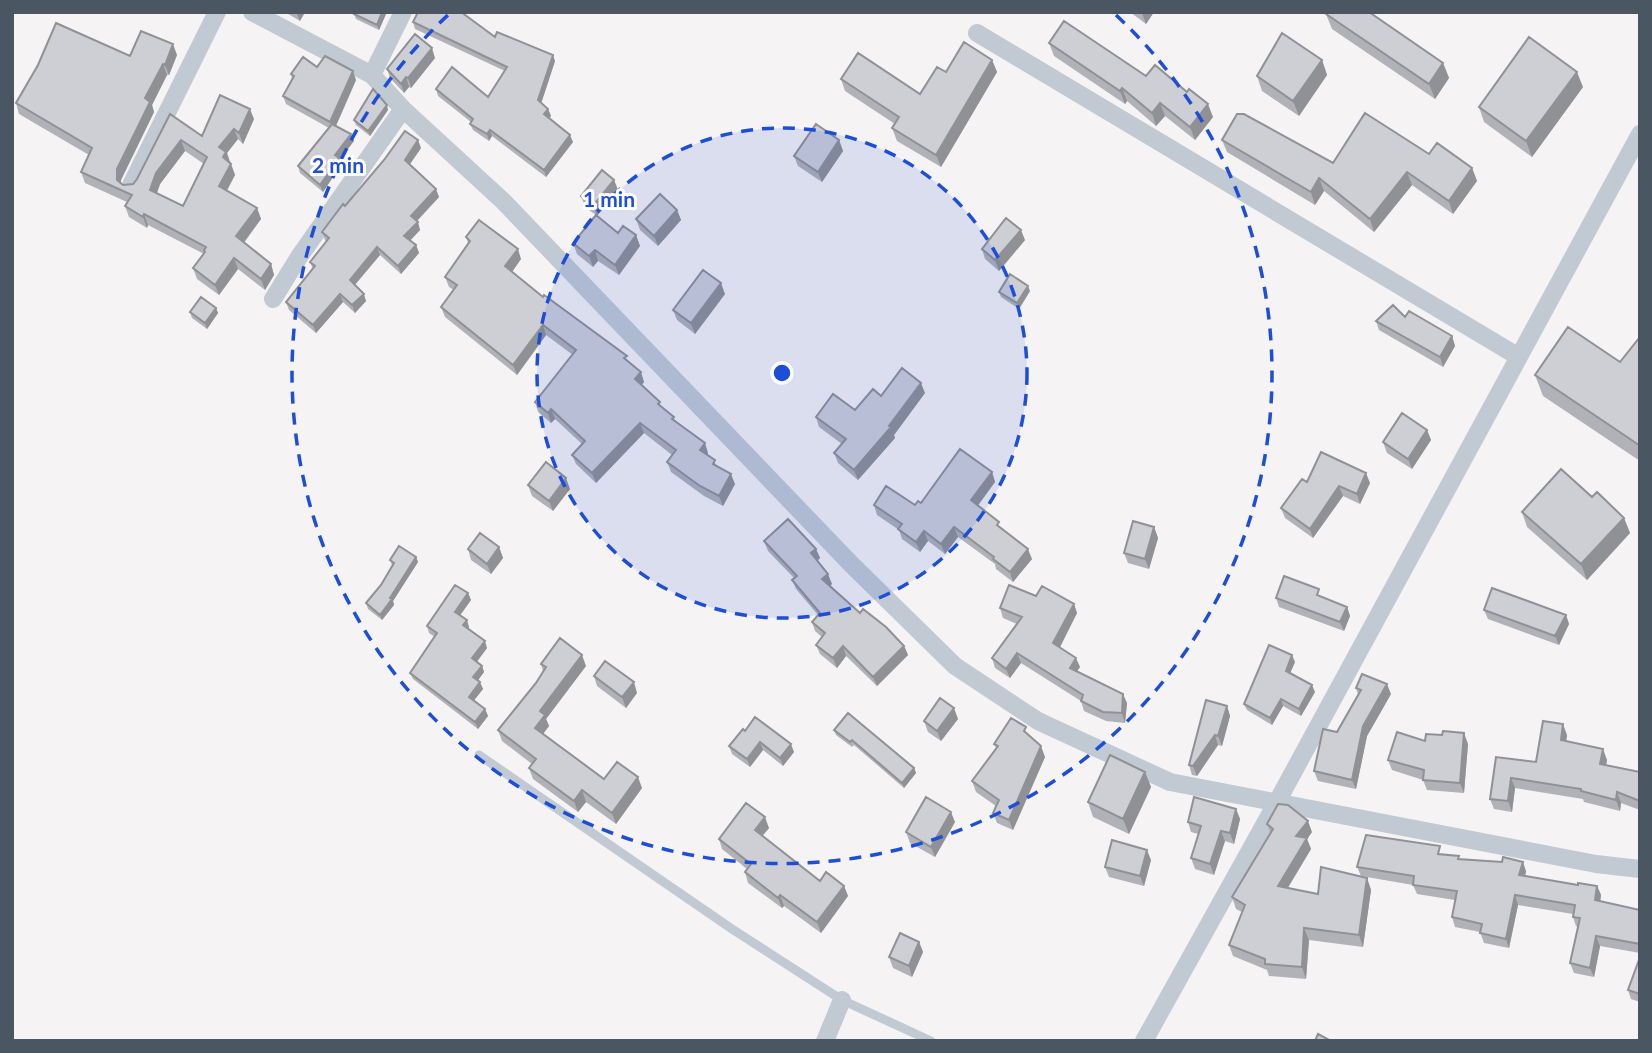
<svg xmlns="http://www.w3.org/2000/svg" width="1652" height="1053" font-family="Lato,sans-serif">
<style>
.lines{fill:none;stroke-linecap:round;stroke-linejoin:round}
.lane{stroke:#c1cad2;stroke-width:9}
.street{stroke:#c1cad2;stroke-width:18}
.wall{fill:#b0b2b7;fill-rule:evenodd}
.shaded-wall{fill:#909195}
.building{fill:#cdcfd5;stroke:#909195;stroke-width:2;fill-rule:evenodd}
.ring{fill:none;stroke:#1d4ed8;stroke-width:3.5;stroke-dasharray:12 9}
.centre{fill:#1d4ed8;stroke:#fff;stroke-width:3.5}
.ring-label{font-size:21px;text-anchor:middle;font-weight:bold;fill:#1d4ed8;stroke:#fff;stroke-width:6;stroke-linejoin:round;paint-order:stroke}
</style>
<rect width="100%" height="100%" fill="#f5f3f3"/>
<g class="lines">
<path class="lane" d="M479 755 732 929 842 1000 931 1041"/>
<path class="street" d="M252 12 372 75 403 109 504 202 851 564 955 666 1038 721 1170 782 1596 864 1640 869
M977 33 1519 357
M372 75 403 12
M131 185 217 12
M273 299 299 257 403 109
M825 1041 842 1000
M1144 1041 1277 802 1640 134"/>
</g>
<path class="wall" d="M285 12H305L300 21Z
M1130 12H1154L1146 24Z
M354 14H386L379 30 356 19Z
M1326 14 1443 63 1449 78 1435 99 1332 29Z
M464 15 495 37 555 61 541 103 548 109 551 116 549 118 573 142 546 177 492 136 489 141 473 130 470 124 471 122 438 96 436 89 488 97 505 71 415 29 413 22Z
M1049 43 1146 76 1213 117 1195 140 1165 116 1156 126 1127 101 1125 104 1054 56Z
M177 55 169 75H167L152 105 154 112 121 180V183L123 185 133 184 137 179 170 114 202 136 254 119 243 144 238 139 227 153 235 175 227 191 257 208 261 219 244 243 271 264 274 275 265 290 238 269 219 295 197 279 193 268 204 254 148 225 147 228 129 217 125 206 127 202 85 183 81 172 89 155 19 114 16 103 130 56ZM185 151 204 164 183 206 157 193 160 184Z
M435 58 411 88 409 87 404 93 390 78 387 69Z
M992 60 997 72 941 167 897 141 892 128 895 124 845 91 841 79 920 94 946 72Z
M1322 60 1327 75 1299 116 1262 91 1257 76Z
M317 67 356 80 336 126 354 141 339 160 341 165 323 192 300 173 298 166 329 128 286 104 283 96 292 79 291 74Z
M1583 87 1532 157 1484 122 1479 107Z
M388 110 370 136 356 125 354 120Z
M839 140 843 151 822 182 798 166 794 156Z
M1222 140 1333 163 1429 154 1472 168 1477 181 1453 214 1412 185 1374 232 1324 191 1315 205 1227 152Z
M421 148 410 164 439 197 417 221 420 230 410 240 416 245 419 253 401 274 380 255 355 285 366 301 355 313 343 302 316 333 289 310 286 302 313 269 310 262 327 242 325 240 322 232 345 206Z
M614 180 618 190 597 216 585 207 581 196Z
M677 210 681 220 658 246 640 230 636 219Z
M618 233 636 235 640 246 619 275 598 261 593 267 577 254 573 243Z
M466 237 521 259 512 272 543 297 629 362 644 382 642 385 662 407 708 453 707 455 735 484 723 506 704 496 671 472 667 462 672 455 644 433 596 483 576 464 572 455 582 444 555 419 551 423 538 412 535 402 573 355 546 335 517 375 445 317 441 307 454 290 449 287 445 277 468 243Z
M1025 240 999 271 985 259 982 249Z
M1030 291 1019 309 1001 297 999 292Z
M725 294 695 334 677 320 673 310Z
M216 308 218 313 207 329 192 318 190 312Z
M1405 317 1452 336 1455 346 1443 367 1379 330 1376 321Z
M1640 337V461L1543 396 1535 375 1620 362Z
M925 393 894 435 895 438 858 480 838 463 834 453 842 444 819 427 816 417 855 410 881 396Z
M1427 430 1431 440 1412 469 1387 453 1383 442Z
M992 472 995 482 978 506 1032 559 1013 582 996 569 995 564 958 537 945 554 928 541 920 552 902 539 899 530 877 515 874 505H915Z
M1307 482 1370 483 1360 504 1343 496 1313 538 1285 518 1281 508Z
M528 485 570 489 553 511 532 496Z
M1592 497 1624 518 1630 533 1587 580 1527 527 1522 512Z
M1154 527 1158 538 1149 569 1128 563 1124 553Z
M764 541 816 549 820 558 817 561 832 584 830 586 860 613 904 646 908 655 877 686 846 656 837 668 820 654 816 645 822 637 815 631 812 622 818 615 796 589 792 580 794 578 768 551Z
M499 547 503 558 491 574 471 560 468 549Z
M416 557 418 562 393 601 394 605 382 620 368 609 366 603 381 585 392 565 390 560Z
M468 593 471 600 460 616 469 627 468 629 487 648 477 662 482 666 484 672 478 680 483 689 474 700 485 709 488 716 478 729 413 679 410 673 435 637 429 633 427 626Z
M1036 596 1074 604 1077 613 1060 647 1080 667 1077 671 1127 703 1125 723 1106 721 1084 711 1081 701 1021 663 1010 678 995 668 992 658 1017 624 1003 618 1000 608Z
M1276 598 1347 607 1350 616 1344 631 1279 607Z
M1484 610 1566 615 1569 624 1559 645 1488 619Z
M1295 662 1290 673 1315 692 1301 716 1283 706 1272 725 1247 710 1244 704Z
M541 664 586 666 546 719 549 726 543 734 604 779 642 788 616 824 586 802 578 812 533 779 529 768 532 764 502 741 498 730 536 683 543 671Z
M594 676 637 693 626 708 597 686Z
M1356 688 1391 694 1367 736 1356 789 1318 781 1314 771 1358 694Z
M1227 706 1230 716 1222 746 1218 745 1197 776 1192 775 1189 765Z
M958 719 941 741 928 732 924 721Z
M834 730 914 768 916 773 904 788 854 745 852 747 836 735Z
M745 731 794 752 783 766 763 750 750 767 732 754 729 746Z
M1442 735 1468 744 1464 793 1427 790 1423 780 1392 770 1388 760 1425 741Z
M1567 735 1566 741 1607 760 1606 766 1640 772V810L1621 803 1620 811 1584 802 1583 799 1515 788 1512 812 1494 809 1490 799 1496 757 1536 762Z
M1030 737 1045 757 1013 830 997 823 993 813 996 806 976 792 972 781 996 748 994 744Z
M1145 772 1151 787 1129 834 1093 817 1088 802Z
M1236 809 1240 819 1234 844 1225 841 1214 875 1195 869 1191 858 1198 834 1191 832 1188 822Z
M955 822 935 857 910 843 906 832Z
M1267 824 1312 832 1307 839 1311 849 1288 888 1318 894 1367 878 1371 890 1363 947 1309 940 1306 979 1269 976 1267 970 1233 956 1229 945 1242 912 1236 909 1232 897 1270 833Z
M769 828 762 836 820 881 844 886 848 896 821 933 784 906 782 908 748 883 745 872 747 869 722 849 719 839Z
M1443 855 1460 860 1526 871 1525 876 1578 885 1597 886 1601 895 1600 901 1640 910V953L1600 946 1594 977 1574 973 1570 963 1578 927 1576 926 1573 917V914L1518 905 1509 948 1484 943 1480 932 1455 927 1452 917 1455 900 1417 894 1413 885 1361 876 1357 867Z
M1151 860 1144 886 1109 877 1105 867Z
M919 942 923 952 912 977 893 968 889 957Z
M1640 957V1002L1631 999 1628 990Z"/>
<path class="shaded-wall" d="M296 12H305L300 21Z
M382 12H385L386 14 379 30 377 25Z
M1143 12H1154L1146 24 1142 13Z
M173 44 177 55 169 75 165 65Z
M432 48 435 58 411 88 408 78Z
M553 55 555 61 540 107 538 100Z
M992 60 997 72 941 167 936 155Z
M1322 60 1327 75 1299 116 1293 101Z
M1443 63 1449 78 1435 99 1429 84Z
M163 64 167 75 152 105 154 112 121 180V191L117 180V169L145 98Z
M353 71 356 80 334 130 330 122Z
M1577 72 1583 87 1532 157 1526 141Z
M406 77 409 87 404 93 401 84Z
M1122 88 1127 101 1125 104 1120 91Z
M1160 103 1165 116 1156 126 1152 113Z
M1208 104 1213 117 1195 140 1190 127Z
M387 105 388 110 370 136 368 131Z
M250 109 254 119 243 144 239 133Z
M548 109 551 116 547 121 544 114Z
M234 129 238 139 227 153 230 163 227 168 219 147Z
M490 130 492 136 489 141 487 134Z
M351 134 354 141 339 160 341 165 323 192 320 185 335 155Z
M570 135 573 142 546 177 544 170Z
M181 140 185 151 160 184 154 201 150 190 156 173Z
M418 140 421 148 408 167 405 160Z
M839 140 843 151 822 182 818 172Z
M231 164 235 175 223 197 219 186Z
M1472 168 1477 181 1453 214 1449 201Z
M1407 172 1412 185 1374 232 1370 219Z
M1319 178 1324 191 1315 205 1311 192Z
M614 180 618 190 597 216 593 206Z
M436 189 439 197 414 224 411 216Z
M257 208 261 219 240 247 236 236Z
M677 210 681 220 658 246 654 236Z
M144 214 148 225 147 228 143 217Z
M418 222 420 230 407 244 404 236Z
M1021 230 1025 240 999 271 995 260Z
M636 235 640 246 619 275 615 265Z
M416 245 419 253 401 274 398 266Z
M377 247 380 255 352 288 350 280Z
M518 249 521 259 509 276 505 266Z
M595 250 598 261 593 267 589 256Z
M234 258 238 269 219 295 215 285Z
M271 264 274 275 265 290 261 279Z
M721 283 725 294 695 334 691 323Z
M1028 286 1030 291 1019 309 1017 303Z
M340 294 343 302 316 333 313 325Z
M364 294 366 301 355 313 352 305Z
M216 308 218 313 207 329 205 323Z
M543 325 546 335 517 375 513 365Z
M1452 336 1455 346 1443 367 1440 357Z
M641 372 644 382 639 388 635 379Z
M921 383 925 393 894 435 895 438 858 480 854 470Z
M551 409 555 419 551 423 548 413Z
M640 423 644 433 596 483 592 473Z
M1427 430 1431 440 1412 469 1408 459Z
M705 443 708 453 703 460 700 450Z
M992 472 995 482 974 510 971 500Z
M1366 473 1370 483 1360 504 1357 494Z
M731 474 735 484 723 506 719 496Z
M566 478 570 489 553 511 549 501Z
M1339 486 1343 496 1313 538 1310 529Z
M1624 518 1630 533 1587 580 1581 564Z
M954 527 958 537 945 554 941 544Z
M1154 527 1158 538 1149 569 1145 559Z
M924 531 928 541 920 552 916 542Z
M499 547 503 558 491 574 487 564Z
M816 549 820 558 815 563 811 553Z
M1028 549 1032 559 1013 582 1010 572Z
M416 557 418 562 393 601 394 605 382 620 380 615Z
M828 574 832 584 826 589 822 579Z
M468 593 471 600 457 619 455 612Z
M1074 604 1077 613 1057 653 1053 643Z
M1347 607 1350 616 1344 631 1340 622Z
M1566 615 1569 624 1559 645 1555 636Z
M467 620 469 627 466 632 463 625Z
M485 641 487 648 474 665 472 658Z
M843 646 846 656 837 668 833 658Z
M904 646 908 655 877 686 873 677Z
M1017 653 1021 663 1010 678 1006 669Z
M582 655 586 666 546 719 549 726 539 739 535 728 540 711Z
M1292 655 1295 662 1288 678 1286 671Z
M1076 658 1080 667 1073 677 1070 668Z
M482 666 484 672 476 683 473 677Z
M480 682 483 689 472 703 469 697Z
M634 682 637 693 626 708 622 697Z
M1387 684 1391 694 1367 736 1356 789 1352 780 1363 726Z
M1312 685 1315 692 1301 716 1299 709Z
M1123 694 1127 703 1125 723 1122 713Z
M1281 699 1283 706 1272 725 1270 718Z
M1227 706 1230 716 1222 746 1218 736Z
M954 708 958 719 941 741 937 731Z
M485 709 488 716 478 729 475 722Z
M1563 724 1567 735 1565 750 1561 740Z
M1464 733 1468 744 1464 793 1460 783Z
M1215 735 1218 745 1197 776 1193 766Z
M760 742 763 750 750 767 747 759Z
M791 744 794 752 783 766 780 758Z
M1041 746 1045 757 1013 830 1009 820Z
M1603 749 1607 760 1604 775 1600 764Z
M914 768 916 773 904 788 902 783Z
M1145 772 1151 787 1129 834 1123 819Z
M638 777 642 788 616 824 612 813Z
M1511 778 1515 788 1512 812 1508 801Z
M582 790 586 802 578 812 574 801Z
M1617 792 1621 803 1620 811 1616 800Z
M1236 809 1240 819 1234 844 1230 833Z
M951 812 955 822 935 857 931 847Z
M765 817 769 828 758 841 755 830Z
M1308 821 1312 832 1307 839 1311 849 1282 897 1278 886 1296 836Z
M1221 831 1225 841 1214 875 1210 864Z
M1147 850 1151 860 1144 886 1140 876Z
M1523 862 1526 871 1523 885 1519 875Z
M1367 878 1371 890 1363 947 1359 935Z
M844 886 848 896 821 933 817 922Z
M1597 886 1601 895 1599 910 1595 900Z
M780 895 784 906 782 908 778 898Z
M1515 895 1518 905 1509 948 1506 939Z
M1304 928 1309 940 1306 979 1302 967Z
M1596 936 1600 946 1594 977 1590 968Z
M919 942 923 952 912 977 909 966Z"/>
<path class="building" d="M355 12H382L377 25 354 14Z
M418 12H461L495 37 497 32 553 55 538 100 548 109 544 114 570 135 544 170 490 130 487 134 470 124 473 119 436 89 452 67 488 97 507 67 413 22Z
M1327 12H1369L1443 63 1429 84 1326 14Z
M1064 21 1146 76 1155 65 1187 92 1189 89 1208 104 1190 127 1160 103 1152 113 1122 88 1120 91 1049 43Z
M56 23 130 56 141 31 173 44 165 65 163 64 145 98 150 102 117 169V180L123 185 133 184 137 179 170 114 202 136 220 95 250 109 239 133 234 129 219 147 226 152 223 157 231 164 219 186 257 208 236 236 271 264 261 279 234 258 215 285 193 268 205 252 204 250 206 247 144 214 143 217 125 206 132 195 81 172 92 148 16 103 38 65ZM181 140 207 157 183 206 150 190 156 173Z
M1282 33 1322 60 1293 101 1257 76Z
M415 34 432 48 408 78 406 77 401 84 387 69Z
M1529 37 1577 72 1526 141 1479 107Z
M964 42 992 60 936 155 892 128 899 117 841 79 858 53 920 94 937 67 946 72Z
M325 56 353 71 330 122 283 96 294 76 291 74 303 57 317 67Z
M373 89 387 105 368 131 354 120Z
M1365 113 1429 154 1437 143 1472 168 1449 201 1407 172 1370 219 1319 178 1311 192 1222 140 1237 114H1244L1333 163Z
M332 124 351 134 335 155 339 158 320 185 298 166Z
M816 124 839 140 818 172 794 156Z
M405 131 418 140 405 160 436 189 411 216 418 222 404 236 416 245 398 266 377 247 350 280 364 294 352 305 340 294 313 325 286 302 315 266 310 262 329 238 322 232 343 204 345 206 384 160Z
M602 170 614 180 593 206 581 196Z
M660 194 677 210 654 236 636 219Z
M596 215 618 233 623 226 636 235 615 265 595 250 589 256 573 243Z
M1006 218 1021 230 995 260 982 249Z
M479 220 518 249 505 266 543 297 544 295 627 356 624 358 641 372 635 379 660 402 658 404 674 417 672 419 705 443 700 450 715 460 713 464 731 474 719 496 700 486 667 462 676 450 640 423 592 473 572 455 585 441 551 409 548 413 535 402 576 350 543 325 513 365 441 307 457 285 445 277 470 241 466 237Z
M703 270 721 283 691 323 673 310Z
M1010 274 1028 286 1017 303 999 292Z
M201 297 216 308 205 323 190 312Z
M1393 305 1405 317 1409 311 1452 336 1440 357 1376 321Z
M1568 327 1620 362 1640 337 1639 445 1535 375Z
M902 368 921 383 889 426 891 427 854 470 834 453 846 439 816 417 833 394 855 410 873 389 881 396Z
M1402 413 1427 430 1408 459 1383 442Z
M960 449 992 472 971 500 999 522 997 525 1028 549 1010 572 993 559 994 557 954 527 941 544 924 531 916 542 898 529 902 524 874 505 886 486 915 505 918 501 921 503Z
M1321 452 1366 473 1357 494 1339 486 1310 529 1281 508 1302 479 1307 482Z
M546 462 566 478 549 501 528 485Z
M1561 469 1592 497 1597 492 1624 518 1581 564 1522 512Z
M788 519 816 549 811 553 828 574 822 579 860 613 863 609 886 627 904 646 873 677 843 646 833 658 816 645 825 633 812 622 820 613 792 580 797 576 764 541Z
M1133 521 1154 527 1145 559 1124 553Z
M480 533 499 547 487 564 468 549Z
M399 546 416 557 390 598 392 599 380 615 366 603 381 585 394 563 390 560Z
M1284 576 1319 589 1317 595 1347 607 1340 622 1276 598Z
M455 585 468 593 455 612 467 620 463 625 485 641 472 658 482 666 473 677 480 682 469 697 485 709 475 722 410 673 437 633 427 626Z
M1009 585 1036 596 1042 586 1074 604 1053 643 1076 658 1070 668 1123 694 1122 713 1103 712 1081 701 1083 695 1017 653 1006 669 992 658 1022 617 1000 608Z
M1492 588 1566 615 1555 636 1484 610Z
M560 638 582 655 540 711 545 715 535 728 604 779 617 762 638 777 612 813 582 790 574 801 529 768 536 759 498 730 536 683 546 667 541 664Z
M1269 645 1292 655 1286 671 1312 685 1299 709 1281 699 1270 718 1244 704Z
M605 661 634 682 622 697 594 676Z
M1362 674 1387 684 1363 726 1352 780 1314 771 1323 729 1337 732 1361 690 1356 688Z
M940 698 954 708 937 731 924 721Z
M1206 700 1227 706 1218 736 1215 735 1193 766 1189 765Z
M848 713 914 768 902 783 852 740 850 742 834 730Z
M755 717 791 744 780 758 760 742 747 759 729 746 743 729 745 731Z
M1011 718 1026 727 1024 731 1041 746 1009 820 993 813 999 800 972 781 998 746 994 744Z
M1543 721 1563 724 1561 740 1603 749 1600 764 1640 772V801L1617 792 1616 800 1581 791V789L1511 778 1508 801 1490 799 1496 757 1536 762Z
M1443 731 1464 733 1460 783 1423 780 1424 770 1388 760 1397 732 1425 741 1426 734 1442 735Z
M1110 755 1145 772 1123 819 1088 802Z
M926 797 951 812 931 847 906 832Z
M1194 797 1236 809 1230 833 1221 831 1210 864 1191 858 1201 826 1188 822Z
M746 803 765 817 755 830 820 881 826 872 844 886 817 922 780 895 778 898 745 872 751 864 719 839Z
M1278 804 1288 805 1308 821 1296 836 1307 838 1278 886 1318 894 1321 867 1367 878 1359 935 1304 928 1302 967 1265 964V959L1229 945 1245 905 1232 897 1273 829 1267 824Z
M1366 835 1440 846 1438 854 1459 856 1458 859 1502 862 1503 857 1523 862 1519 875 1578 885V883L1597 886 1595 900 1640 910V944L1596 936 1590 968 1570 963 1580 918 1573 917 1575 905 1515 895 1506 939 1480 933 1482 924 1452 917 1457 891 1413 885 1414 876 1357 867Z
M1112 840 1147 850 1140 876 1105 867Z
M900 933 919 942 909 966 889 957Z
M1640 957V994L1628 990Z
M1318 1034 1331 1041H1315Z"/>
<circle cx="782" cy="373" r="245" fill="#1d4ed8" fill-opacity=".12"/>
<g class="ring">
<circle cx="782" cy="373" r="245"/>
<path d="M1116 15A490 490 0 1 1 448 15"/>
</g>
<circle cx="782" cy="373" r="10" class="centre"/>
<g class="ring-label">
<text x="338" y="173">2 min</text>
<text x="609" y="207">1 min</text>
</g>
<rect width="1652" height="1053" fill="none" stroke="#4a5661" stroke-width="28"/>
</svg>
